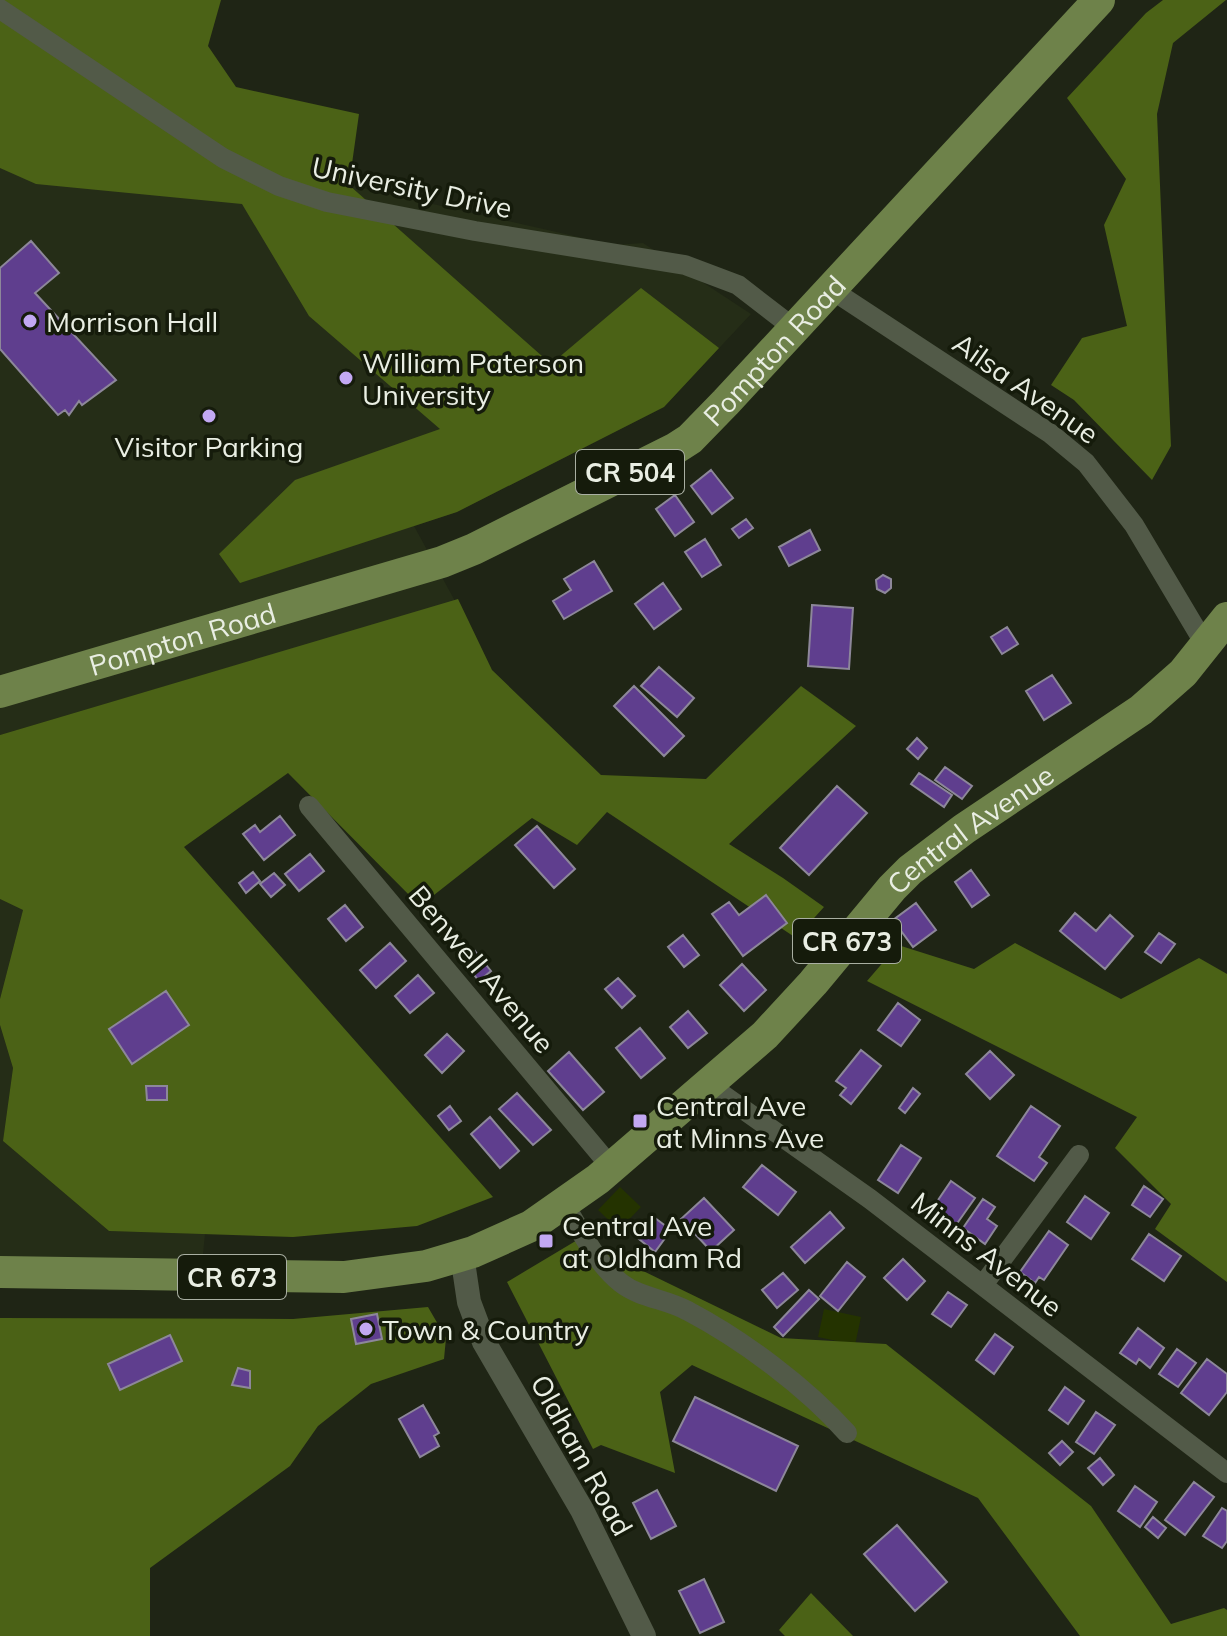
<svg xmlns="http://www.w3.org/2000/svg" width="1227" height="1636" font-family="Mulish,sans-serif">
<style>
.built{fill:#252d17}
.green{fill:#243300}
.forest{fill:#4b6216}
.building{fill:#5f3e8e;stroke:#8d879a;stroke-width:2}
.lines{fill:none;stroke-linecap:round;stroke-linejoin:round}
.minor{stroke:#525a48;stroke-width:20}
.tertiary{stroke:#525a48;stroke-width:24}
.primary{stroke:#6e824a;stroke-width:32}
.poi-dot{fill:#c2a8f2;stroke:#151b0b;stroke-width:3}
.labels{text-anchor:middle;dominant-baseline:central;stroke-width:7;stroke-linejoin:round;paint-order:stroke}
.shield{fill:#151b0b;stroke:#a9afa2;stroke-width:2}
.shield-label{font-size:26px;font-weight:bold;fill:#e9eee3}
.street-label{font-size:28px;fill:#e9eee3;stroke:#151b0b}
.poi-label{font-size:28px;fill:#e9eee3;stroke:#151b0b;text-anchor:start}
</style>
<rect width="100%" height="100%" fill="#1f2515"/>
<path class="built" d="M0 0 349 185 614 245 643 243 751 314 664 407 457 512 414 526 455 601 0 735Z
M0 899 23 910 0 999Z
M0 1025 13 1068 3 1141 109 1231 205 1234 202 1264 0 1260Z"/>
<path class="green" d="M620 1187 641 1207 619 1230 598 1210Z
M824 1309 861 1317 855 1345 818 1337Z"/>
<path class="forest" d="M0 0H221L208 46 236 87 359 114 349 185 551 364 641 288 719 348 664 407 457 512 240 583 219 554 295 480 440 429 309 316 242 204 36 184 0 168Z
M1163 0H1226L1173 43 1157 114 1171 446 1152 480 1074 400 1051 385 1082 338 1127 326 1104 225 1126 179 1067 98 1146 13Z
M458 599 492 670 601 775 706 779 801 686 856 726 729 844 783 878 824 907 796 938 607 812 577 845 532 818 420 906 288 773 184 847 493 1197 417 1226 293 1237 109 1231 3 1141 13 1068 0 1025V999L23 910 0 899V735Z
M1015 943 1121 999 1199 958 1227 974V1282L1155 1229 1171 1204 1115 1148 1137 1117 867 981 898 945 974 969Z
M589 1233 600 1250 781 1338 886 1344 1091 1506 1171 1624 1224 1608 1227 1610V1636H1080L978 1498 692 1365 660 1392 675 1473 601 1445 593 1449 507 1282Z
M428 1307 446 1338 444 1359 371 1384 318 1426 290 1466 150 1568V1636H0V1318L293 1319Z
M811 1593 853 1636H785L779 1630Z"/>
<path class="building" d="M31 241 59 273 35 293 116 380 82 405 79 401 69 415 65 410 58 415 0 349V268Z
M711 470 733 498 712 514 691 486Z
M675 495 694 522 675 536 656 509Z
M746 519 753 528 739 538 732 529Z
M810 530 820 550 789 566 779 547Z
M705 539 721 565 702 577 685 552Z
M594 561 612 591 564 619 553 601 571 590 564 579Z
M883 575 891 579V588L885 593 877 589 876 580Z
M663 583 681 609 654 629 635 604Z
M812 605 853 608 849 669 808 666Z
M1007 627 1018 644 1002 654 991 637Z
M659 667 694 698 677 717 641 686Z
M1052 675 1071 703 1044 720 1026 691Z
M634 686 684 736 664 756 614 706Z
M917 738 927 748 918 759 907 749Z
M945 767 972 786 962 799 935 780Z
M919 773 952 795 944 807 911 784Z
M837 786 867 813 809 875 780 848Z
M280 816 295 835 264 860 243 834 255 825 260 832Z
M537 826 575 869 554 888 515 845Z
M310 854 324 871 299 891 285 874Z
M971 870 989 895 972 907 955 882Z
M253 872 260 881 246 893 239 883Z
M274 873 285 885 271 897 260 884Z
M766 895 787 923 743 956 712 914 729 902 739 915Z
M916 903 936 930 913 947 893 920Z
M345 905 363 927 346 941 328 919Z
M1075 913 1096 931 1110 915 1133 936 1105 969 1060 931Z
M1159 933 1175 944 1161 963 1145 952Z
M683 935 699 955 684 967 668 947Z
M390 943 406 961 376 988 360 970Z
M475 951 491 971 479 981 463 961Z
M742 964 766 990 744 1011 720 985Z
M418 975 434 993 410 1013 395 996Z
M618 978 635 996 622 1008 605 989Z
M166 991 189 1025 132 1064 109 1029Z
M898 1003 920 1020 901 1046 878 1030Z
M688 1011 707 1033 688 1048 670 1027Z
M640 1028 665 1058 641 1078 616 1048Z
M447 1034 464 1051 442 1073 425 1055Z
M861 1050 881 1066 851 1104 840 1095 846 1088 836 1081Z
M990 1051 1014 1075 990 1099 966 1074Z
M569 1052 604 1092 583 1110 548 1071Z
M146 1086H167V1100H147Z
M913 1088 920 1094 905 1113 899 1108Z
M517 1093 551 1130 533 1145 499 1109Z
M450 1106 461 1121 449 1130 438 1116Z
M1031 1106 1060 1126 1039 1157 1047 1163 1034 1181 997 1156Z
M490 1117 519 1151 500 1168 471 1134Z
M901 1145 921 1158 898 1193 878 1180Z
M762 1165 796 1192 778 1215 743 1187Z
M951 1181 975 1198 956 1225 932 1209Z
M1144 1186 1163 1199 1150 1217 1132 1205Z
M1085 1196 1109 1213 1091 1239 1067 1222Z
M704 1198 734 1230 711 1251 681 1219Z
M983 1199 995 1207 987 1219 997 1226 985 1244 963 1228Z
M830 1212 844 1228 805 1263 791 1247Z
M655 1218 671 1230 655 1252 639 1239Z
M1049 1231 1068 1245 1044 1280 1039 1277 1035 1283 1020 1272Z
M1149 1234 1181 1256 1164 1281 1132 1259Z
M903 1259 925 1281 907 1300 884 1278Z
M847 1262 865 1277 838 1311 820 1296Z
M783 1273 798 1290 777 1308 762 1290Z
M809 1290 819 1299 783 1336 774 1327Z
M948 1292 967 1305 951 1327 932 1314Z
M377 1314 382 1339 356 1344 351 1319Z
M1138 1328 1164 1348 1150 1368 1139 1359 1136 1364 1120 1353Z
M995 1334 1013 1347 994 1374 976 1360Z
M170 1335 182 1361 120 1390 108 1364Z
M1177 1349 1196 1363 1178 1387 1159 1374Z
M1207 1359 1227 1374V1392L1209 1415 1181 1393Z
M238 1368 250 1371V1388L232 1385Z
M1065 1387 1084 1401 1068 1424 1049 1410Z
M695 1397 798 1446 776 1491 673 1441Z
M423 1405 439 1433 434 1436 439 1446 420 1457 399 1419Z
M1096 1412 1115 1425 1094 1454 1076 1442Z
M1062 1441 1073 1452 1060 1465 1049 1453Z
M1100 1458 1114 1475 1103 1485 1088 1468Z
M1194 1482 1214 1497 1185 1535 1165 1520Z
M1135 1486 1157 1502 1140 1527 1118 1511Z
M657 1490 676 1526 651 1539 633 1503Z
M1222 1508 1227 1511V1541L1222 1548 1203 1536Z
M1153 1517 1166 1528 1158 1538 1145 1527Z
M897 1525 947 1582 915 1611 864 1554Z
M704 1579 724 1622 700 1633 679 1591Z"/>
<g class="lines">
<path class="minor" d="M0 9 223 158 279 186 327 202 475 231 685 265 738 285 795 329
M832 290 1051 434 1086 463 1134 525 1206 646
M309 806 612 1168
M709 1085 870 1199 1227 1473
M564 1204C581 1231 596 1263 621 1283 640 1298 667 1299 688 1311 743 1340 806 1387 847 1433
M983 1285 1079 1155"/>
<path class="tertiary" d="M462 1255 469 1302 484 1342 582 1510 644 1636"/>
<g class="primary">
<path id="s1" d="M0 692 442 562 474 549 676 448 690 439 726 402 1099 0"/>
<path id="s2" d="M0 1272 344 1277 426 1266 473 1252 531 1226 598 1179 765 1035 813 983 892 888 910 870 964 829 1141 710 1183 673 1227 618"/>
</g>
</g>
<g class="poi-dot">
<circle cx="30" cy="321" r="8"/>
<circle cx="346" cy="378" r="8"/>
<circle cx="209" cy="416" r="8"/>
<rect x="632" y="1113" width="16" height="16" rx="4"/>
<rect x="538" y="1233" width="16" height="16" rx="4"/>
<circle cx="366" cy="1329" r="8"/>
</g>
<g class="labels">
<g class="shield">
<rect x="576" y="450" width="108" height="44" rx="6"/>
<rect x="793" y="919" width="108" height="44" rx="6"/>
<rect x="178" y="1255" width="108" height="44" rx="6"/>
</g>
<g class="shield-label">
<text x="630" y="472">CR 504</text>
<text x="847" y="941">CR 673</text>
<text x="232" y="1277">CR 673</text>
</g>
<g class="street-label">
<text transform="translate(412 187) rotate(12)">University Drive</text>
<text stroke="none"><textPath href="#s1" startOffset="860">Pompton Road</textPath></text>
<text transform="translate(1026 388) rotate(35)">Ailsa Avenue</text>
<text stroke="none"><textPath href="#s1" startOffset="190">Pompton Road</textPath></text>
<text stroke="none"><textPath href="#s2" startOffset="1134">Central Avenue</textPath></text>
<text transform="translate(482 969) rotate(50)">Benwell Avenue</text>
<text transform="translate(987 1254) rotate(38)">Minns Avenue</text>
<text transform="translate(582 1455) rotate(61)">Oldham Road</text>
</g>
<g class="poi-label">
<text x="46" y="321">Morrison Hall</text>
<text x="362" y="362">William Paterson<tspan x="362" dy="32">University</tspan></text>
<text x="209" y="446" text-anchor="middle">Visitor Parking</text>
<text x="656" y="1105">Central Ave<tspan x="656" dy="32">at Minns Ave</tspan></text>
<text x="562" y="1225">Central Ave<tspan x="562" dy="32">at Oldham Rd</tspan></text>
<text x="382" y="1329">Town &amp; Country</text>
</g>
</g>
</svg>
